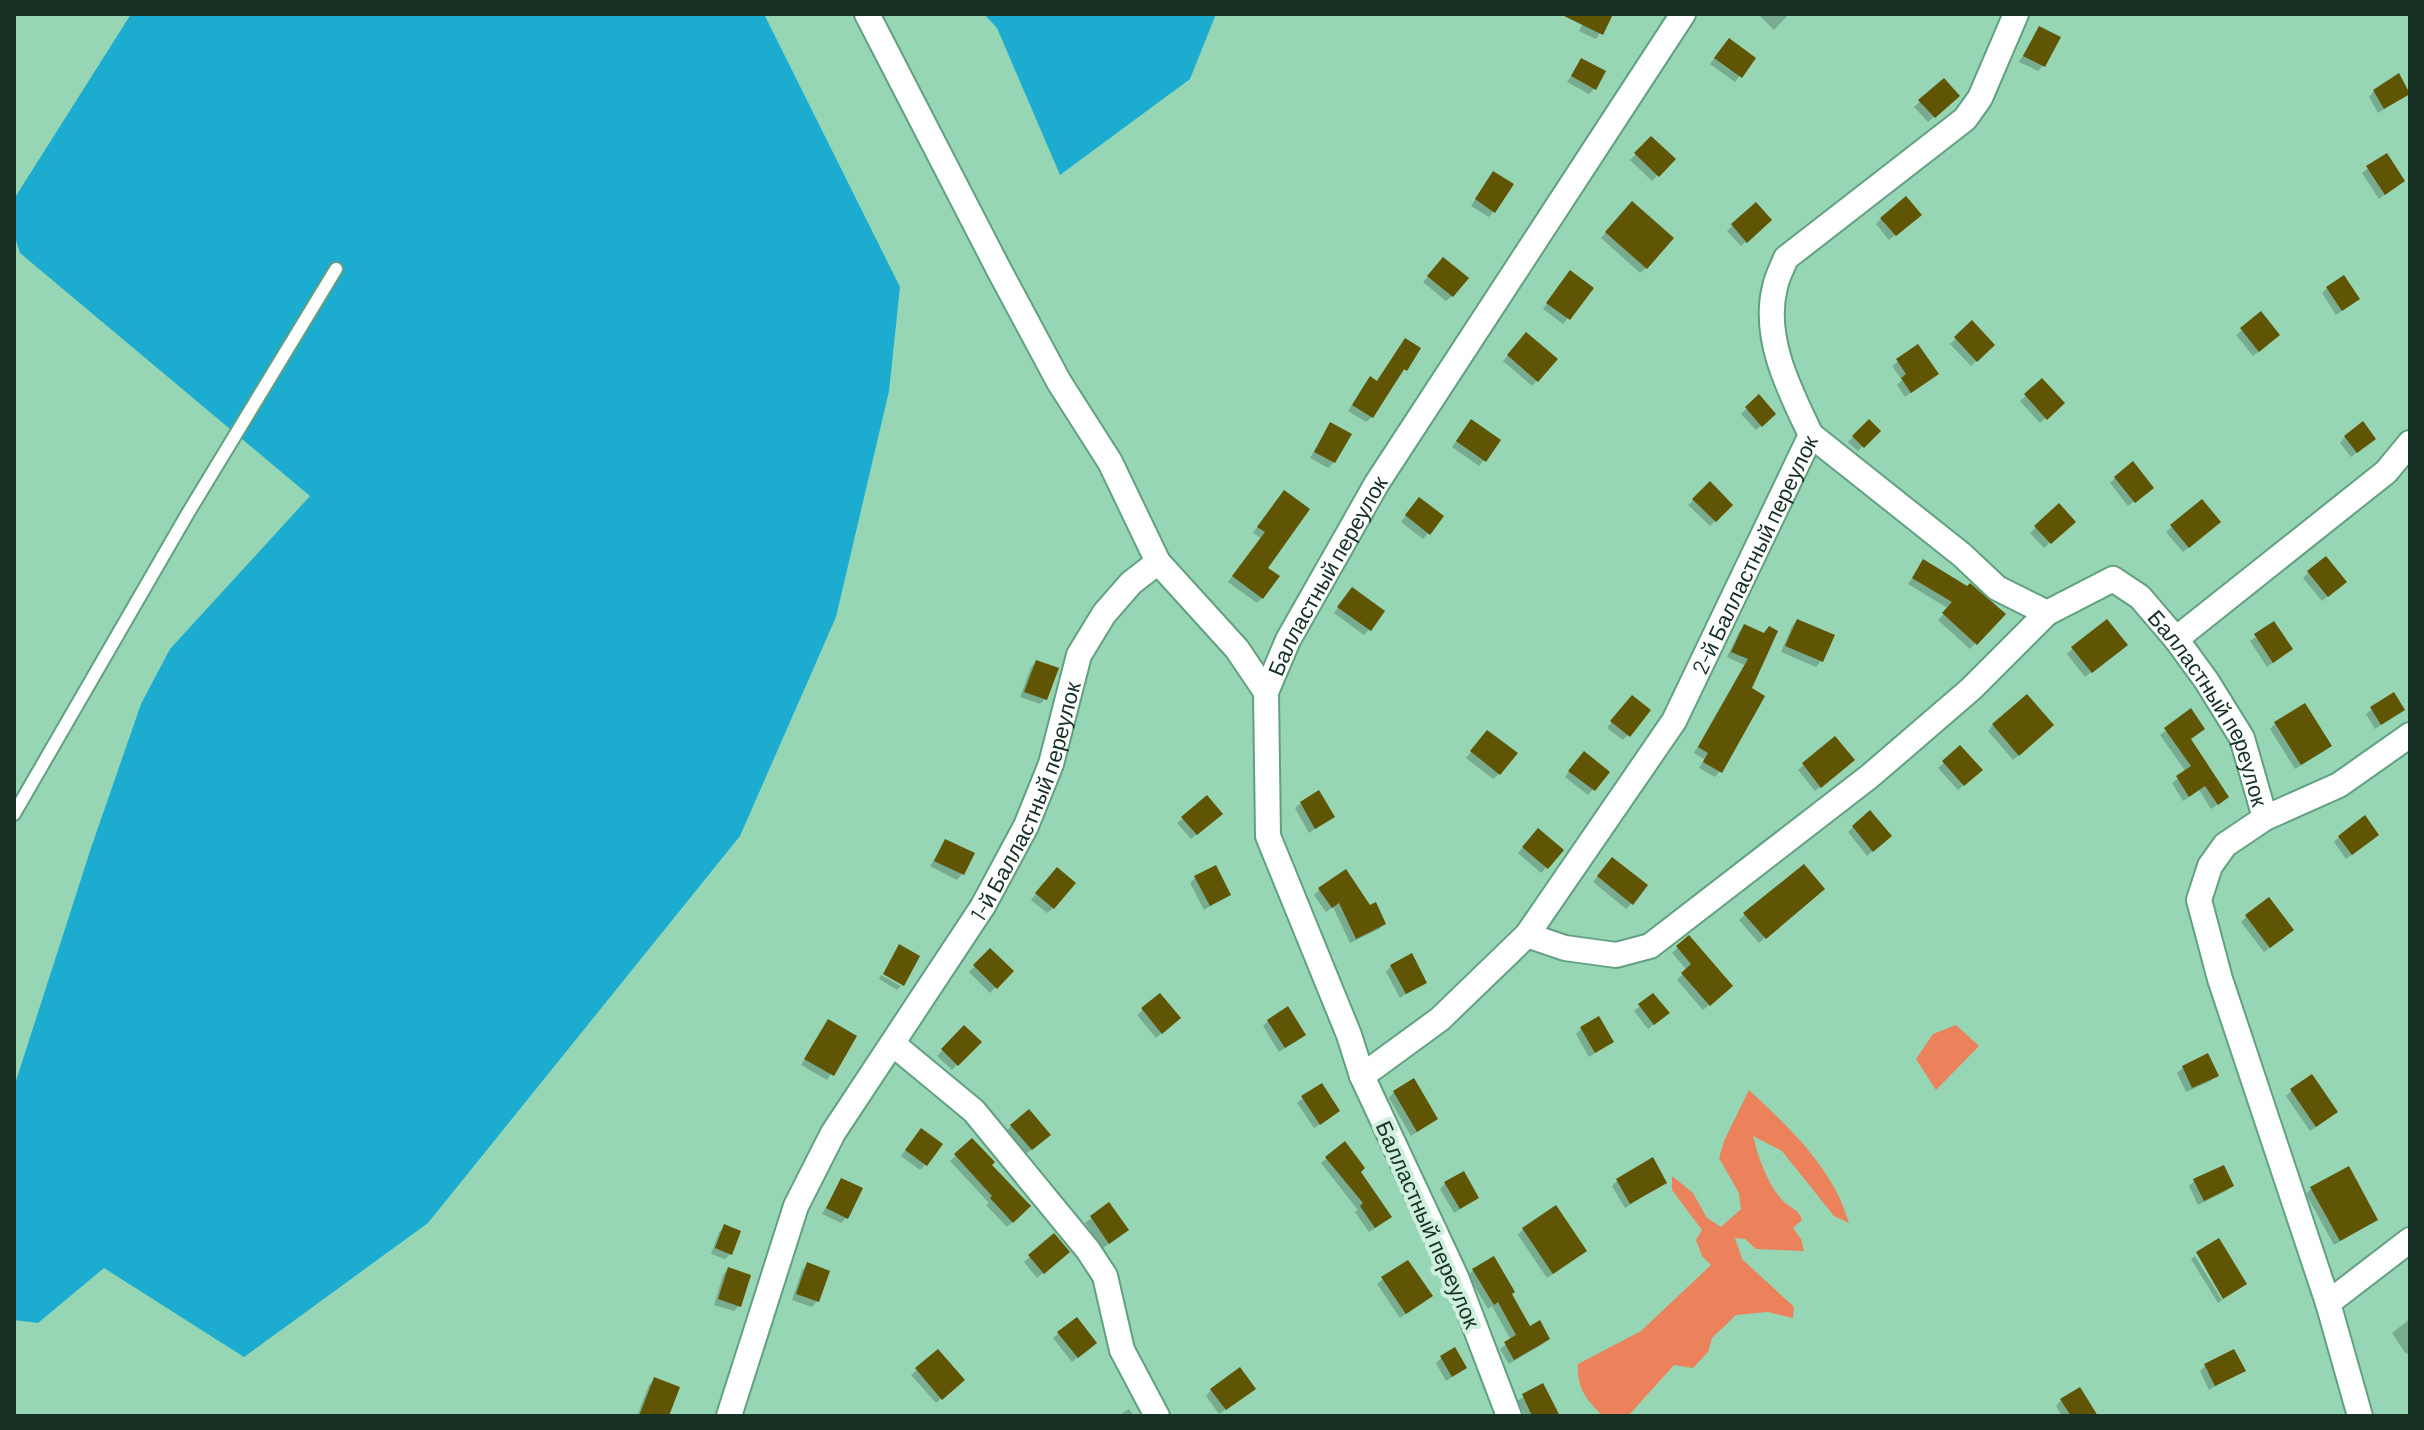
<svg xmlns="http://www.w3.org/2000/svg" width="2424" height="1430" font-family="Barlow,sans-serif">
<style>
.green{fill:#eb825b}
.water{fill:#1cacd0}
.shadow{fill:#0003}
.building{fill:#605505}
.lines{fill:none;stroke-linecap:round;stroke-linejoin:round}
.lane-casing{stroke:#61a080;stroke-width:16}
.street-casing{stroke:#61a080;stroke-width:28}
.lane{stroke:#fff;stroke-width:12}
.street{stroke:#fff;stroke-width:24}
.labels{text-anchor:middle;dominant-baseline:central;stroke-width:8;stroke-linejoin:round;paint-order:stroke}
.street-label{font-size:22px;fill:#163124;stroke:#cfefdd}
</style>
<rect width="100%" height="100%" fill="#96d6b4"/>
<path class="green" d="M1956 1025 1979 1046 1936 1090 1916 1059 1933 1034Z
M1749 1090C1790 1128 1833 1168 1849 1223L1834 1216 1782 1151 1753 1136C1758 1157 1768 1186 1784 1202 1792 1209 1798 1209 1802 1220L1793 1228 1801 1239 1804 1251 1756 1249 1745 1239 1735 1238 1742 1259 1794 1307 1793 1318 1768 1312 1736 1315 1712 1338 1708 1352 1693 1368 1674 1365 1628 1416H1603C1586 1399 1577 1389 1578 1364L1641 1331 1711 1265 1702 1256 1696 1240 1702 1230 1672 1190V1176L1693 1193 1707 1218 1721 1227 1741 1209 1739 1193 1719 1158 1724 1141Z"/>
<path class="water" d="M131 14H764L900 287 889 391 836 617 740 836 428 1223 244 1357 104 1268 38 1323 14 1320V1087L91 848 141 704 170 649 310 496 20 253 14 234V199Z
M984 14H1216L1190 79 1060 175 997 28Z"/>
<path class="shadow" d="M1588 14H1611L1596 39 1579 31Z
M1758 14H1789L1774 30Z
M2039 28 2043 66 2038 71 2019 62Z
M1723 46 1753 58 1735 82 1710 64Z
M1581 60 1595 88 1589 94 1567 82Z
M1943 81 1957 96 1928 122 1914 107Z
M2374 91 2409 93 2378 113 2369 97Z
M1651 139 1673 159 1652 181 1630 160Z
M2368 168 2403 181 2379 199 2362 173Z
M1488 179 1494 211 1489 217 1471 206Z
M1755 204 1770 220 1741 246 1727 231Z
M1626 209 1646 268 1640 273 1601 238Z
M1881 219 1914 220 1889 240 1876 224Z
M1438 265 1452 296 1446 301 1423 282Z
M1565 278 1591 288 1563 324 1543 309Z
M2327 288 2357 299 2336 315 2322 293Z
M1972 323 1992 345 1971 366 1950 344Z
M2242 330 2272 340 2253 356 2236 335Z
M1405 340V369L1372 417 1366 422 1348 411 1365 384 1376 382Z
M1521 340 1537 380 1532 386 1503 361Z
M1917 347 1931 379 1905 397 1897 385 1902 380 1892 366Z
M2042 381 2062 403 2040 423 2020 401Z
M1758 397 1774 414 1756 430 1741 414Z
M1869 422 1878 431 1858 451 1848 442Z
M1330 424 1334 462 1328 468 1310 458Z
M1466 427 1484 460 1479 466 1452 447Z
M2345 437 2368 444 2351 457 2340 443Z
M2115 478 2149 490 2128 506 2110 483Z
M1710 484 1731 505 1710 526 1688 505Z
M1278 498 1262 598 1257 603 1228 582 1261 538 1253 533Z
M2202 502 2213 527 2183 552 2166 532Z
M1414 505 1428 533 1423 539 1401 522Z
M2059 506 2073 522 2044 548 2030 533Z
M2325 558 2339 587 2322 601 2303 578Z
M1923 562 2003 614 1970 649 1938 620 1949 609 1908 584Z
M1347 595 1369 630 1364 635 1334 613Z
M1797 621 1821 661 1816 667 1781 652 1792 626Z
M2274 624 2285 654 2267 667 2250 641Z
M1744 626 1763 635 1750 689 1720 771 1715 777 1699 768 1704 759 1694 753 1744 665 1727 657 1739 632Z
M2073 648 2120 650 2085 677 2067 654Z
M1037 662 1045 699 1040 704 1020 697 1031 667Z
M1626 703 1628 735 1623 740 1607 728Z
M2372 709 2403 710 2375 729 2366 714Z
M2191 711 2190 739 2221 802 2211 809 2199 790 2183 801 2172 783 2186 772 2160 735Z
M2275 724 2324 751 2295 769 2270 729Z
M1993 725 2046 731 2013 760 1988 731Z
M1482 738 1499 774 1493 779 1466 758Z
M1835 739 1847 766 1815 791 1798 770Z
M1960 748 1980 770 1958 790 1938 768Z
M1578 759 1608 772 1588 795 1565 777Z
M1301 803 1332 817 1309 833 1295 808Z
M1183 818 1215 819 1191 839 1177 823Z
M1853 827 1884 841 1867 856 1848 832Z
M1533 836 1547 867 1541 873 1518 853Z
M2339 837 2372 840 2346 859 2334 842Z
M945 841 962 874 957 880 930 866Z
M1607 865 1632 903 1626 909 1593 882Z
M1051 875 1053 908 1047 913 1031 900Z
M1195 878 1229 894 1204 910 1190 883Z
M1320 889 1370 907 1384 924 1379 929 1350 943 1333 907 1326 912 1314 895Z
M1817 894 1759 943 1739 920 1761 900Z
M2246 917 2286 936 2264 952 2241 922Z
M1689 937 1725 991 1703 1010 1677 980 1687 970 1672 953Z
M990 951 1012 971 990 993 969 972Z
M1391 966 1425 982 1400 998 1386 972Z
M881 975 901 986 897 990 879 979Z
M1160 996 1173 1024 1156 1038 1137 1015Z
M1640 1006 1662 1018 1648 1029 1634 1011Z
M1268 1021 1298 1040 1279 1052 1263 1026Z
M828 1022 854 1037 827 1080 801 1065Z
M964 1028 979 1042 952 1070 937 1056Z
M1581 1029 1612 1042 1589 1057 1576 1034Z
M2183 1068 2216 1075 2211 1081 2186 1092 2177 1073Z
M2292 1090 2330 1117 2310 1131 2286 1096Z
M1394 1092 1435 1119 1411 1136 1389 1098Z
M1303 1098 1332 1116 1314 1128 1297 1103Z
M1011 1126 1043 1140 1026 1154 1006 1132Z
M916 1136 925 1165 920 1170 901 1156Z
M972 1141 990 1165 1028 1206 1007 1227 986 1205 989 1203 950 1161Z
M1327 1158 1358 1172 1384 1222 1369 1232 1355 1212 1358 1210 1321 1163Z
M842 1180 846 1218 841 1223 822 1214Z
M1618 1180 1665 1182 1625 1208 1612 1186Z
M2194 1181 2232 1186 2226 1191 2198 1205 2189 1186Z
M1445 1184 1477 1198 1454 1213 1440 1189Z
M2312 1188 2375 1220 2334 1245 2306 1194Z
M1109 1205 1121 1235 1103 1248 1085 1223Z
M725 1227 730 1254 725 1259 711 1254 719 1232Z
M1523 1229 1579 1256 1547 1278 1518 1235Z
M2195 1256 2222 1300 2218 1303 2191 1259Z
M1030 1257H1062L1037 1278 1024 1262Z
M808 1265 817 1301 812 1307 792 1300 802 1270Z
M728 1269 739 1306 734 1311 714 1305 723 1275Z
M1474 1270 1510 1294 1530 1328 1548 1339 1543 1344 1509 1364 1500 1349 1511 1340 1492 1306 1488 1309 1468 1275Z
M1383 1279 1425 1301 1400 1318 1377 1284Z
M2410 1319V1351L2406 1354 2392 1333Z
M1059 1333 1089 1349 1072 1362 1053 1338Z
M1441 1358 1465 1368 1446 1381 1436 1363Z
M2205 1366 2243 1370 2209 1390 2200 1371Z
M917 1370 957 1385 936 1403 911 1375Z
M655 1380 667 1416H637L649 1385Z
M1543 1385 1558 1416H1525L1517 1401Z
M1211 1390 1248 1394 1219 1414 1206 1396Z
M2061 1400 2095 1416H2062L2056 1406Z
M1129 1409 1134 1416H1118Z"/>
<path class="building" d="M1560 14H1613L1603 35Z
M2039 26 2061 37 2045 67 2023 56Z
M1729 38 1756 58 1742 78 1714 58Z
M1581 58 1606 71 1596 90 1571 76Z
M2399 73 2410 94 2384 109 2373 90Z
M1944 78 1960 96 1935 118 1918 100Z
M1651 136 1676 159 1659 177 1634 153Z
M2387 153 2405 181 2385 195 2366 166Z
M1493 171 1514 184 1495 213 1475 199Z
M1906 196 1922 215 1896 236 1880 218Z
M1632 201 1674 238 1647 269 1605 232Z
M1756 202 1772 220 1747 243 1731 224Z
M1443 257 1469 278 1453 297 1427 276Z
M1570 270 1594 288 1570 320 1546 303Z
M2344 275 2360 299 2342 311 2326 287Z
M2261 311 2280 335 2259 352 2240 328Z
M1972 320 1995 345 1977 362 1954 337Z
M1526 332 1558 359 1538 382 1507 355Z
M1405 338 1421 348 1407 371 1404 369 1373 418 1352 405 1370 376 1377 381Z
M1918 344 1939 374 1911 393 1901 378 1906 374 1896 359Z
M2042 378 2065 403 2047 420 2024 394Z
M1759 394 1776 414 1762 427 1745 407Z
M1471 419 1501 440 1486 462 1456 441Z
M1869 419 1881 431 1864 448 1852 436Z
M2363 421 2376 439 2357 453 2344 436Z
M1330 422 1352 434 1335 463 1314 452Z
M2133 461 2154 488 2135 503 2114 477Z
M1710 481 1733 505 1716 522 1692 499Z
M1284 490 1310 509 1268 568 1280 576 1263 599 1232 576 1265 532 1257 527Z
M1419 497 1444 516 1430 535 1405 515Z
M2202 499 2221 522 2189 548 2170 525Z
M2059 503 2076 522 2051 544 2034 526Z
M2326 556 2347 582 2328 597 2307 571Z
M1923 559 1967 586 1970 583 2006 614 1977 645 1942 613 1952 602 1912 578Z
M1352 587 1385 611 1371 631 1337 607Z
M1797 619 1835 635 1823 662 1785 646Z
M2107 619 2128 645 2092 673 2071 647Z
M2274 621 2293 649 2273 663 2254 634Z
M1744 624 1764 633 1769 626 1778 631 1752 688 1765 696 1722 773 1703 762 1708 753 1698 747 1748 659 1731 652Z
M1036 660 1059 668 1047 700 1024 692Z
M2394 692 2405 710 2381 725 2370 707Z
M2027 694 2054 725 2019 756 1992 724Z
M1632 695 1651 710 1630 737 1610 721Z
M2305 703 2332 746 2301 765 2274 722Z
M2191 708 2205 729 2191 739 2229 797 2218 805 2205 786 2189 797 2176 776 2191 766 2164 728Z
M1487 730 1518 753 1500 775 1470 751Z
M1835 736 1855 760 1821 788 1802 763Z
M1960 745 1983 770 1964 786 1942 761Z
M1584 751 1610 772 1595 791 1568 771Z
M1319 790 1335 817 1315 829 1300 802Z
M1207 795 1223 814 1197 835 1181 817Z
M1870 810 1892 836 1873 852 1852 826Z
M2365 815 2379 835 2352 855 2338 836Z
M1538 828 1564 850 1548 869 1522 847Z
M945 839 975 853 964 875 934 861Z
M1612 857 1648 885 1633 905 1597 876Z
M1804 864 1825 889 1766 939 1743 913Z
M1216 865 1231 895 1210 906 1194 876Z
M1057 867 1076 883 1054 909 1035 893Z
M1346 869 1370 905 1376 902 1386 924 1356 939 1339 903 1332 908 1318 888Z
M2269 897 2294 930 2270 948 2245 915Z
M1689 935 1733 986 1710 1006 1681 973 1691 964 1676 946Z
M899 944 920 956 904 986 883 974Z
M990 948 1014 971 997 989 973 965Z
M1412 953 1427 983 1406 994 1390 965Z
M1160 993 1181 1018 1162 1034 1141 1008Z
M1653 993 1670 1013 1654 1025 1638 1004Z
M1288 1006 1306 1035 1285 1048 1267 1020Z
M1599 1016 1614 1042 1595 1053 1580 1027Z
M828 1019 857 1036 834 1076 804 1059Z
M964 1025 982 1042 958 1066 941 1049Z
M2208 1053 2219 1076 2192 1088 2182 1066Z
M2312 1074 2338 1112 2316 1127 2290 1089Z
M1414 1078 1438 1119 1417 1132 1393 1091Z
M1322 1083 1340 1111 1320 1125 1301 1096Z
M1029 1109 1051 1135 1032 1150 1010 1125Z
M921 1128 943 1144 927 1166 905 1150Z
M972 1138 995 1162 992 1165 1031 1206 1013 1223 990 1198 992 1196 954 1154Z
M1345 1141 1365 1168 1361 1172 1392 1217 1375 1228 1360 1206 1363 1203 1325 1157Z
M1653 1157 1667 1183 1630 1204 1616 1179Z
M2224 1165 2234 1186 2204 1201 2193 1179Z
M2349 1166 2378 1220 2340 1241 2310 1187Z
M1464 1171 1479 1198 1460 1209 1444 1182Z
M841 1178 863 1188 848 1219 826 1208Z
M1109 1202 1129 1230 1109 1244 1090 1216Z
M1556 1205 1587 1251 1553 1274 1522 1228Z
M724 1224 741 1231 732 1255 715 1248Z
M1054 1233 1070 1252 1044 1274 1028 1255Z
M2219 1238 2247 1284 2223 1299 2196 1252Z
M1494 1256 1515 1292 1512 1294 1530 1326 1540 1320 1550 1339 1514 1360 1504 1342 1516 1335 1498 1302 1494 1305 1472 1269Z
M1408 1260 1433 1296 1406 1314 1381 1277Z
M807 1262 830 1271 819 1302 796 1294Z
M728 1267 751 1275 741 1307 718 1299Z
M1077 1317 1097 1343 1078 1358 1057 1332Z
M1455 1347 1467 1368 1452 1377 1440 1356Z
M938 1349 965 1380 942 1400 915 1368Z
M2234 1349 2246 1371 2215 1386 2204 1364Z
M1240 1367 1256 1389 1226 1410 1210 1389Z
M654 1377 680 1387 669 1416H639Z
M1543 1383 1560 1416H1532L1522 1394Z
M2080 1387 2098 1416H2071L2060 1399Z"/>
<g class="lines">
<defs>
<path id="lane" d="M14 814 188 513 336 269"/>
<g id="street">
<path d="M867 14 999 270 1059 382 1110 462 1158 562 1237 649 1266 692"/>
<path id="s1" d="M1811 435 1962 555 1997 588 2047 613 2113 579 2140 597 2176 639 2206 680 2242 738 2265 818 2225 845 2210 866 2199 900 2220 979 2328 1303 2360 1416"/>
<path d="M2176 639 2386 472 2410 443"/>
<path d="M2265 818 2339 785 2410 735"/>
<path d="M1527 935 1565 948 1616 955 1650 946 1870 776 1971 689 2047 613"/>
<path d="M893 1044 974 1111 1088 1250 1105 1276 1122 1350 1157 1416"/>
<path id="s2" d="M1362 1076 1440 1019 1527 935 1674 721 1811 435C1790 391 1762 338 1775 287 1777 277 1782 268 1786 258L1965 119 1980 98 2016 14"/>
<path d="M2328 1303 2410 1240"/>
<path id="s3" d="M729 1416 796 1206 833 1133 983 906 1026 826 1051 764 1079 655 1104 614 1131 583 1158 562"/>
<path id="s4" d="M1509 1416 1456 1277 1362 1076 1349 1035 1268 836 1266 692 1288 640 1377 483 1683 14"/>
</g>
</defs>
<use href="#lane" class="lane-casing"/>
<use href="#street" class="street-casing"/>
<use href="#lane" class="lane"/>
<use href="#street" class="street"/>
</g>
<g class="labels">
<g class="street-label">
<text stroke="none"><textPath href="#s2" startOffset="662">2-й Балластный переулок</textPath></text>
<text stroke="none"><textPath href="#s4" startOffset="904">Балластный переулок</textPath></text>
<text stroke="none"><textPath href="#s1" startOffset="536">Балластный переулок</textPath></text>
<text stroke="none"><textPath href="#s3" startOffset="688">1-й Балластный переулок</textPath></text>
<text transform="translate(1429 1224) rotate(66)">Балластный переулок</text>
</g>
</g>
<rect width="2424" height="1430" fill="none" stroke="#163124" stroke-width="32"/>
</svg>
